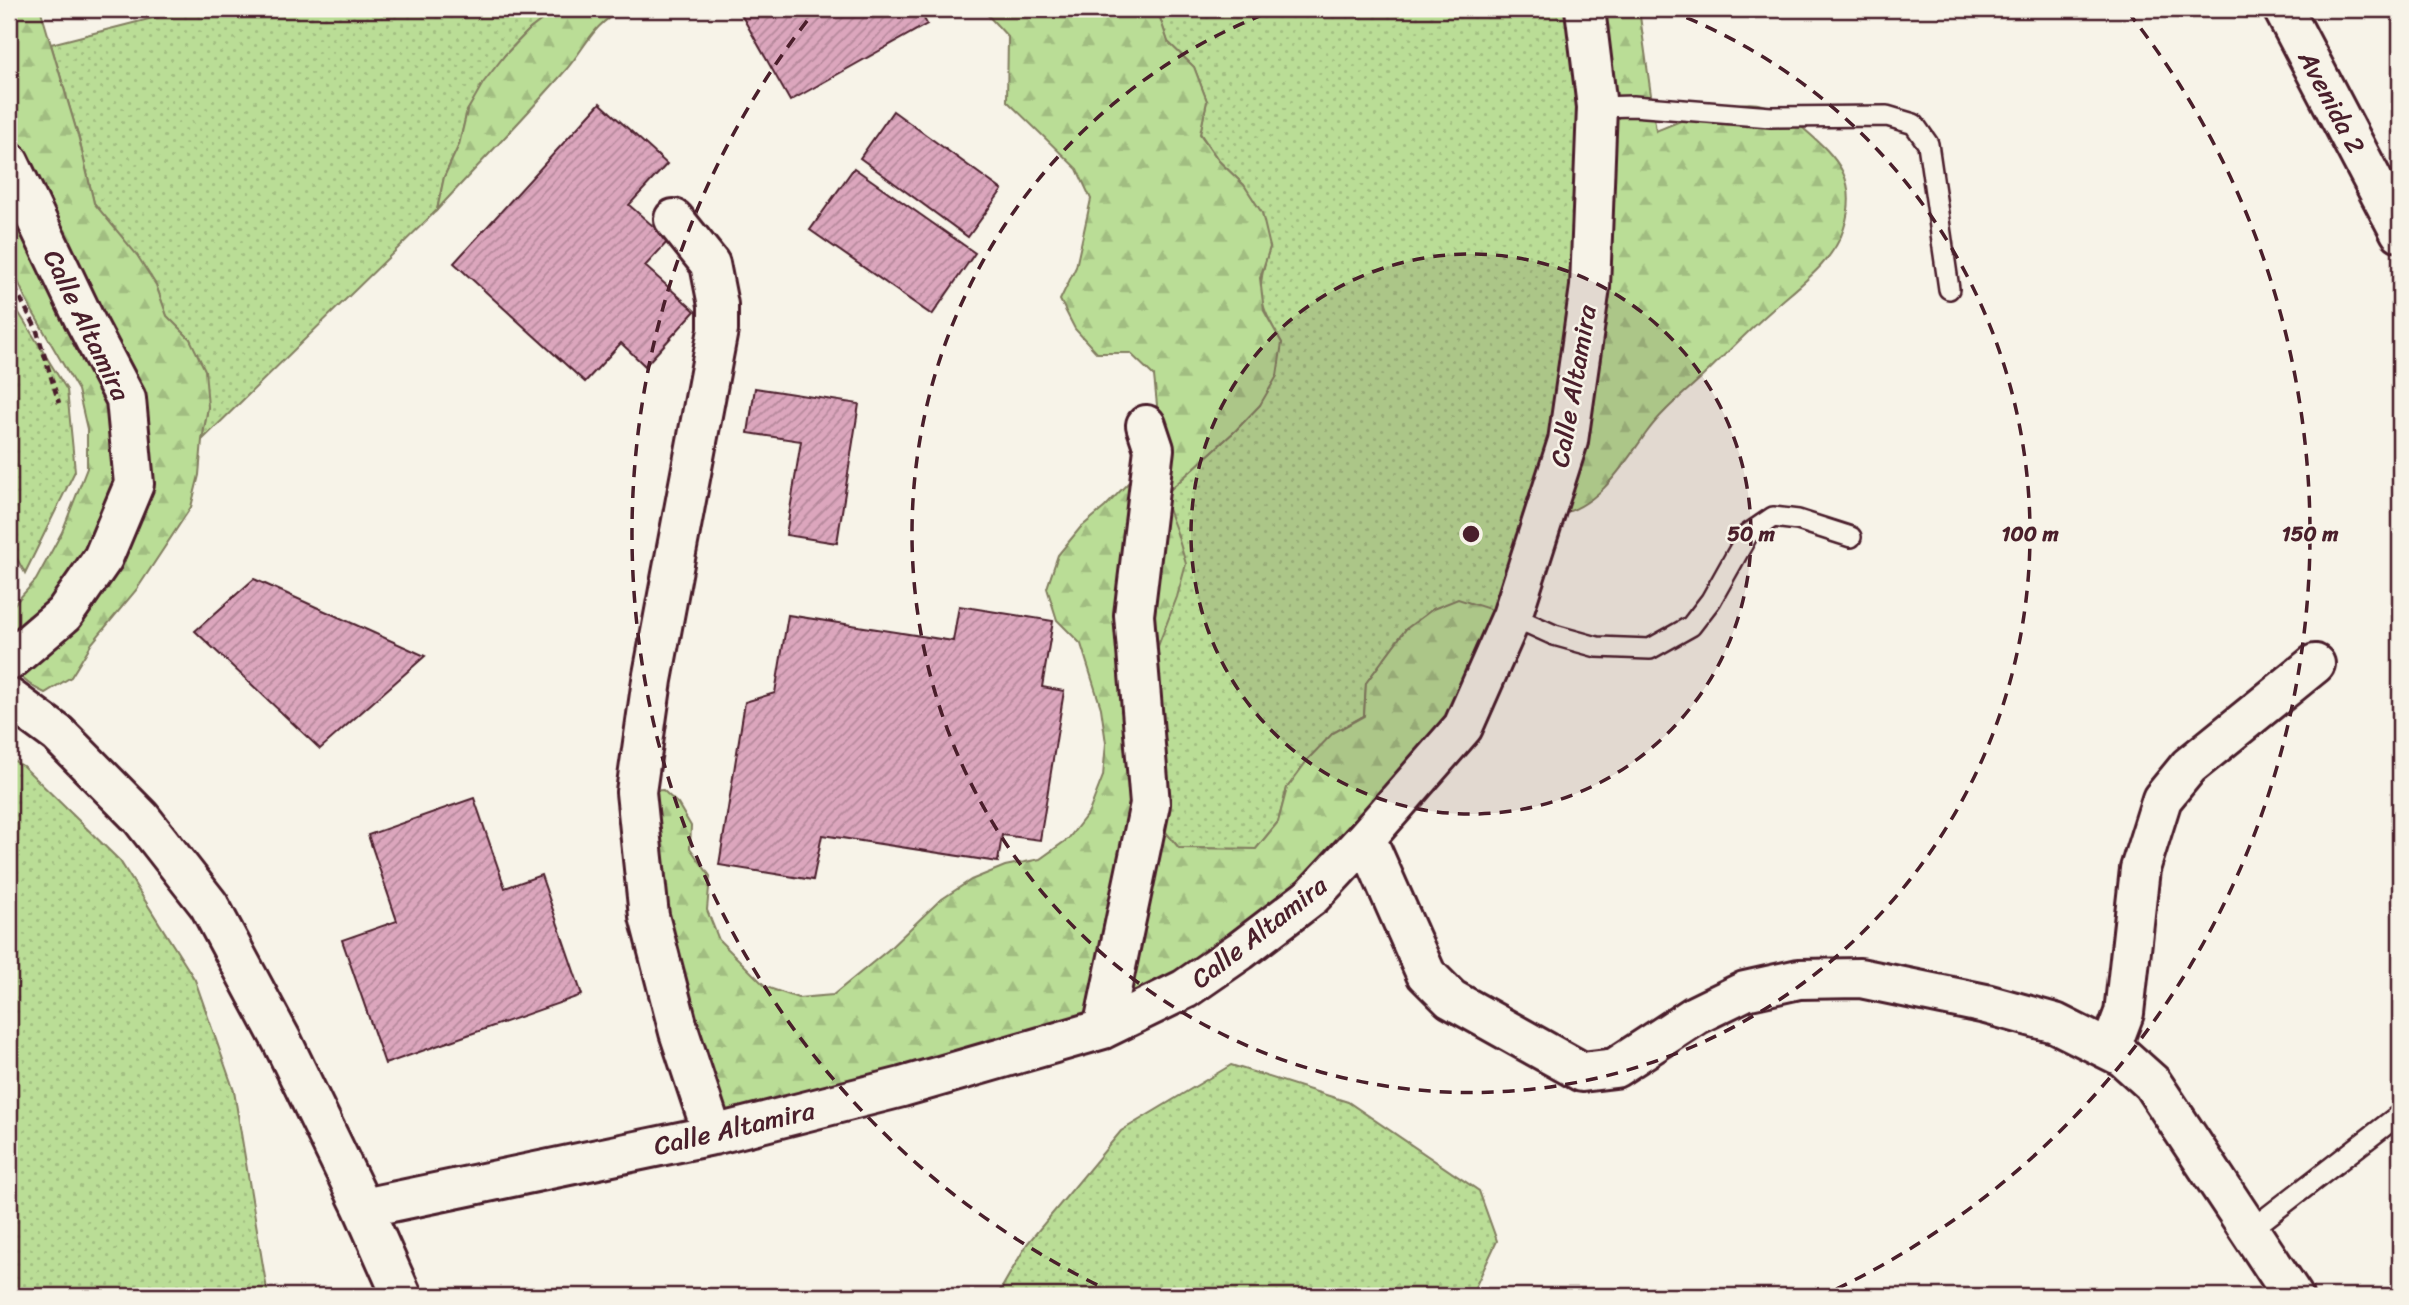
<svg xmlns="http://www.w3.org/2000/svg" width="2409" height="1305" font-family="Sriracha,sans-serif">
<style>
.grass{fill:url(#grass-dots);stroke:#827e60;stroke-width:2}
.forest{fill:url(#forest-firs);stroke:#827e60;stroke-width:2}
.building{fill:url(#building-hatch);stroke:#4a1f2b;stroke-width:2}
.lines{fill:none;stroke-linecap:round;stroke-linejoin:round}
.service-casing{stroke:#4a1f2b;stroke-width:24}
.minor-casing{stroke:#4a1f2b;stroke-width:44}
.path{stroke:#4a1f2b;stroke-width:4.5;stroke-dasharray:7 5;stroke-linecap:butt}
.service{stroke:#f7f3e8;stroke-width:19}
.minor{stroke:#f7f3e8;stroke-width:38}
.ring{fill:none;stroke:#4a1f2b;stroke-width:3.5;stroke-dasharray:12 9}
.labels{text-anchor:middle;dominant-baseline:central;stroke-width:5;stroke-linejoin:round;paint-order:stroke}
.street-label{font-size:26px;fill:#4a1f2b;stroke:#f7f3e8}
.centre{fill:#4a1f2b;stroke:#f7f3e8;stroke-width:3.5}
.ring-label{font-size:21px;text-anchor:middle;font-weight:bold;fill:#4a1f2b;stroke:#f7f3e8;stroke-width:5;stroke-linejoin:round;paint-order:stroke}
</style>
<defs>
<pattern id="grass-dots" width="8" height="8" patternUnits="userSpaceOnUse" patternTransform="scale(1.75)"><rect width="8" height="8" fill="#badd96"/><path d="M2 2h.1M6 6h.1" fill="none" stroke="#a1bd81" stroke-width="1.8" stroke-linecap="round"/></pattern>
<pattern id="forest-firs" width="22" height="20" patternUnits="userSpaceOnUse" patternTransform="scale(1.75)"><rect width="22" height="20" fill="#badd96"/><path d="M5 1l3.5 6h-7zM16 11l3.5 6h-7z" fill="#a1bd81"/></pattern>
<pattern id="building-hatch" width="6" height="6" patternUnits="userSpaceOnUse" patternTransform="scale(1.75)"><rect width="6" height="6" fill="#dca6bd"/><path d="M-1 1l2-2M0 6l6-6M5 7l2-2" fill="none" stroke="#b4879a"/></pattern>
</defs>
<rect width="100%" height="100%" fill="#f7f3e8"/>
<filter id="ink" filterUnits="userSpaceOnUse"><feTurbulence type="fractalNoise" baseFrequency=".0143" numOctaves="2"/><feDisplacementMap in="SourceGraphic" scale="14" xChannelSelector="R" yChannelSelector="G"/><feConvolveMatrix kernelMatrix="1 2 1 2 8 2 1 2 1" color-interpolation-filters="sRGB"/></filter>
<g filter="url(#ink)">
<path class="grass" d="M188 9H556L530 29 505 55 467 111 459 145 444 177 437 210 202 440 208 407 190 339 167 316 156 285 94 203 79 139 51 44Z
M1157 9H1585L1590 287 1512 616 1406 629 1366 683 1364 716 1333 733 1287 788 1278 822 1256 849 1179 848 1158 823 1153 659 1164 627 1163 496 1236 430 1260 405 1282 343C1258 302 1255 292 1270 247L1244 185 1219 161 1200 133 1207 101 1194 67 1168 42Z
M9 297 67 390 75 471 25 573 9 545Z
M9 758 23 766 120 861 195 980 234 1091 268 1296H9Z
M1231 1065 1348 1102 1479 1191 1497 1241 1471 1296H997L1027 1244 1121 1131Z"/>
<path class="forest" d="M9 9H40L41 11 79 139 94 203 137 255 156 285 167 316 190 339 205 370 208 407 202 440 199 475 191 507 137 589 92 643 71 677 45 693C3 674 9 650 9 610L36 580 62 532 87 468V429L78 390 27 302 9 261Z
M556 9H624C591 25 587 46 565 71 524 118 479 164 437 210L444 177 459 145 467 111 483 83 505 55 530 29Z
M982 9H1157L1168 42 1194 67 1207 101 1200 134 1219 161 1244 185 1262 213 1270 247 1260 278 1264 311 1282 343 1277 376 1260 405 1236 430 1163 496 1176 530 1186 564 1177 597 1153 659 1158 823 1179 848 1256 849 1278 822 1287 788 1309 758 1333 733 1364 716 1366 683 1406 629 1433 609 1458 599 1512 616 1463 727 1185 989 713 1135 636 792 663 790 678 804 691 826 690 848 710 876 707 910 719 940 766 987 798 998 833 995 888 950 939 901 971 880 1005 866 1040 859 1068 839 1089 812 1103 776 1106 743 1101 708 1081 644 1057 620 1047 588 1058 555 1080 528 1105 507 1130 481 1147 449 1158 415 1154 376 1130 353H1097L1075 329 1060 300 1076 267 1091 199 1077 169 1007 101 1008 37Z
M1585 9H1639L1656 131C1683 120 1735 97 1763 105 1778 109 1792 119 1804 129 1838 158 1859 180 1844 228 1834 262 1797 287 1772 310 1748 331 1726 354 1703 376 1684 394 1663 410 1647 432 1623 465 1600 506 1557 515L1568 441Z"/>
<path class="building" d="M738 9H919L927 24 790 101Z
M600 103 667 164 629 205 669 240 645 266 695 311 645 366 621 343 585 382 454 263Z
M893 111 1002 190 968 237 860 158Z
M854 168 975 253 932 315 810 230Z
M755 388 859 404 837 543 786 535 801 441 748 433Z
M254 579 425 656 320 749 195 631Z
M959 606 1053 621 1042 687 1064 691 1040 840 1002 835 998 862 822 835 813 880 719 865 745 702 775 693 788 615 953 641Z
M474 798 505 888 541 875 582 995 385 1064 342 940 397 921 368 835Z"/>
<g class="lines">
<defs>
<path id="service" d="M1597 107 1633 106 1771 117 1887 116 1914 124 1928 144 1949 289
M1512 616 1554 635 1597 647 1650 649 1691 626 1711 600 1748 534 1773 517 1798 520 1851 537
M2249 1231 2400 1114"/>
<path id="minor" d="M2283 9 2400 232
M9 162 84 319 126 399 134 484 103 558 64 614 9 661
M674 219 710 264 718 305V330L652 680 636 792 649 916 679 1032 713 1135
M9 698 58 734 141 818 209 905 282 1041 363 1208 402 1296
M1366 838 1426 974 1451 999 1582 1072 1615 1068 1696 1015 1745 991 1799 979 1860 978 1986 1004 2055 1023 2123 1057 2152 1083 2293 1296
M1103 1029 1150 804 1134 615 1154 449 1146 425
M2110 1050 2124 1013 2140 869 2162 799 2189 766 2315 664
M363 1208 713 1135 902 1087 1103 1029 1185 989 1240 951 1312 896 1366 838 1463 727 1512 616 1568 441 1590 287 1597 107 1585 9"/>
</defs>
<use href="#service" class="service-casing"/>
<use href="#minor" class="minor-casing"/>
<path class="path" d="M9 277 36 328 59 403"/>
<use href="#service" class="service"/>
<use href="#minor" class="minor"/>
</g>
</g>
<circle cx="1471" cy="534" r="280" fill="#4a1f2b" fill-opacity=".12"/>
<g class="ring">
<circle cx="1471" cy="534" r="280"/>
<path d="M1667 10A559 559 0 1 1 1275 10"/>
<path d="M1116 1294A839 839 0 0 1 814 12M2128 12A839 839 0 0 1 1826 1294"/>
</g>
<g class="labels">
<g class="street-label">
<text transform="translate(2332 102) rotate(62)">Avenida 2</text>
<text transform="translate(87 325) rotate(64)">Calle Altamira</text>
<text transform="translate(1573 386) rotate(-80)">Calle Altamira</text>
<text transform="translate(1259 932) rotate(-38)">Calle Altamira</text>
<text transform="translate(734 1128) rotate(-13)">Calle Altamira</text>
</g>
</g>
<circle cx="1471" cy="534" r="10" class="centre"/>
<g class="ring-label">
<text x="1751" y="541">50 m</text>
<text x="2030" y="541">100 m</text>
<text x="2310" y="541">150 m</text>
</g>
<rect width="2409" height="1305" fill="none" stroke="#f7f3e8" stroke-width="35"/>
<rect x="18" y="18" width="2374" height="1270" fill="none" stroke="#4a1f2b" stroke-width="2.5" filter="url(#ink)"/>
</svg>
